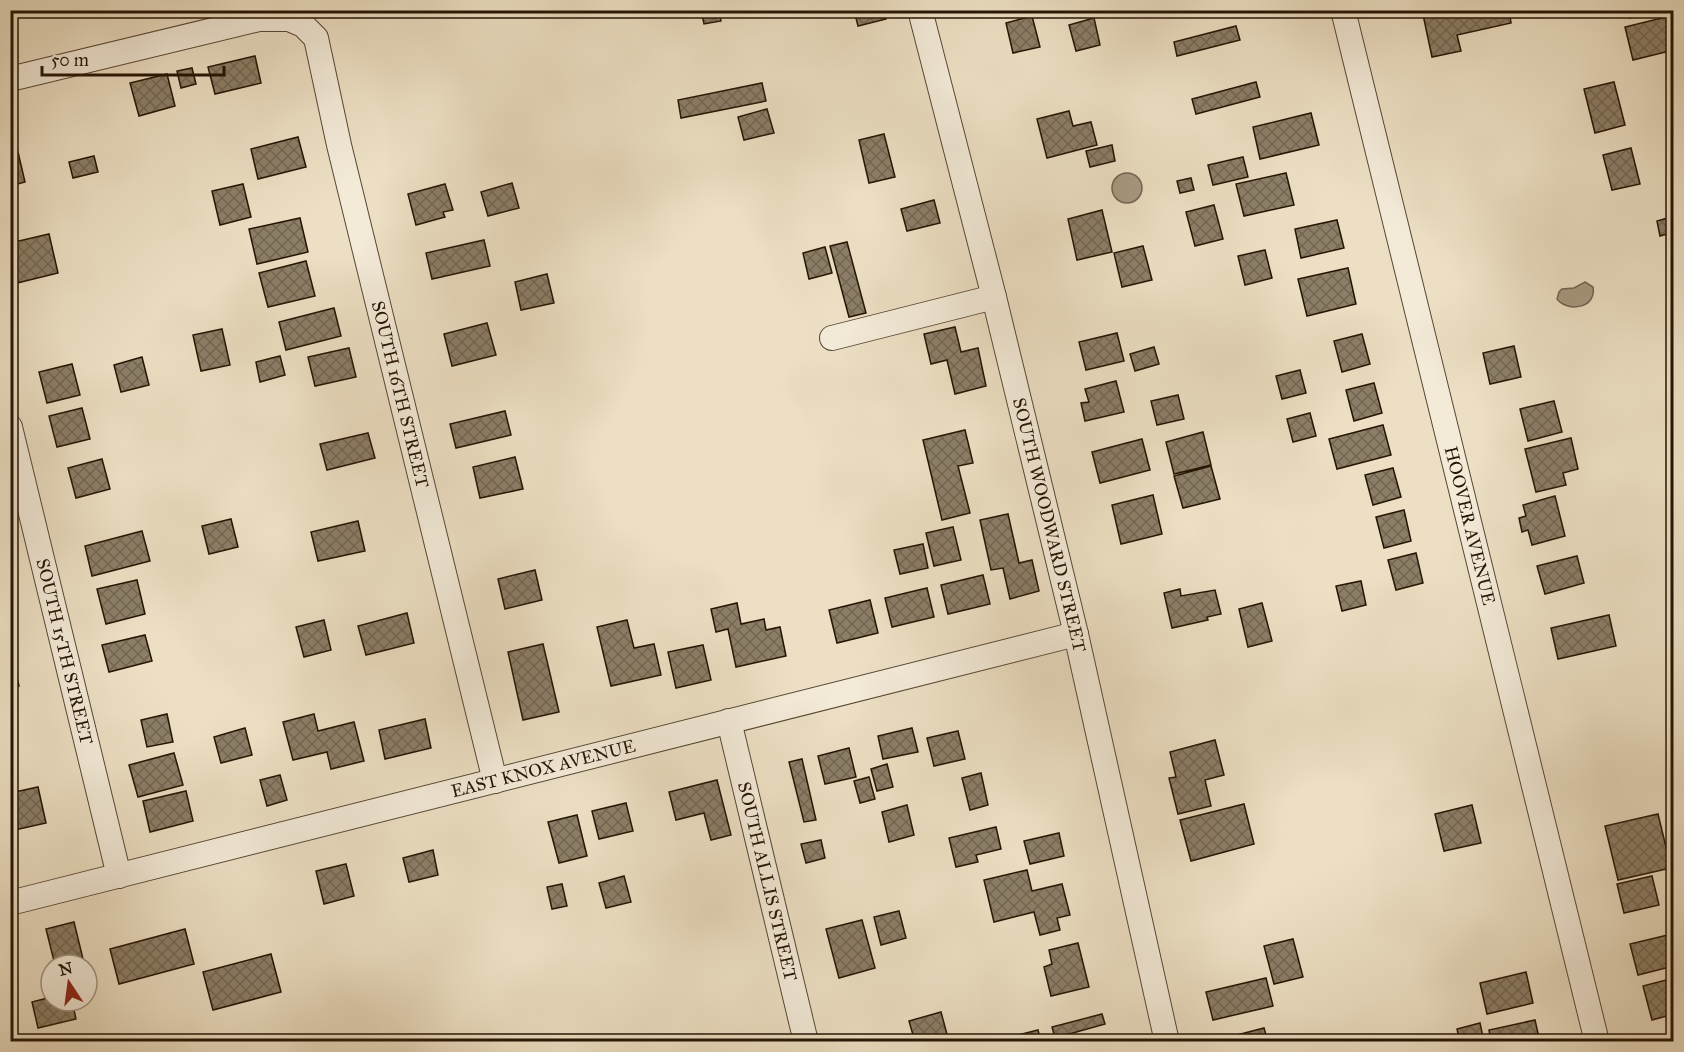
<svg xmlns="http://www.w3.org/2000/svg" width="1684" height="1052" font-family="'IM FELL Great Primer',serif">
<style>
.water{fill:#a89a82;stroke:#746450;stroke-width:1.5}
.building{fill:url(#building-cross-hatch);stroke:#251404;stroke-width:1.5}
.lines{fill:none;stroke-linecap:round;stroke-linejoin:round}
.street-casing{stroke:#574734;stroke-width:26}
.street{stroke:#f3ead8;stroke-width:24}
.labels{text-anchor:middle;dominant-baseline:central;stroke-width:4.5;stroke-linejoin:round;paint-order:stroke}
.street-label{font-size:18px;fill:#251404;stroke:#f3ead8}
</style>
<defs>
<pattern id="building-cross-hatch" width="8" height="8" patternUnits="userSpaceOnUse" patternTransform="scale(1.5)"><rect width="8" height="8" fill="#8c7e67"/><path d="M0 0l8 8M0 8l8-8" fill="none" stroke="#726653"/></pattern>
</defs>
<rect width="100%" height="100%" fill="#ecdfc3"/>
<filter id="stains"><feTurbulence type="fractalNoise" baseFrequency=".00333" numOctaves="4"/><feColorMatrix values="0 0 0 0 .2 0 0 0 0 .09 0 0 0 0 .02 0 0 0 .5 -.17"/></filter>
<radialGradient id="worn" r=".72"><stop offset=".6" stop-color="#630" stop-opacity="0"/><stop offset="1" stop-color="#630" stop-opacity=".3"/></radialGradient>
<path class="water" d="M1112 188a15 15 0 1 1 30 0a15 15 0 1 1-30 0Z
M1585 282 1593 287C1597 308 1568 313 1557 299L1559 292 1562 289 1574 288Z"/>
<path class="building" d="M701 10H719L721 21 704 24Z
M854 10H884L886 19 858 26Z
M1422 10H1509L1511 23 1457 35 1461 51 1432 57Z
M1628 10H1658V11L1629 18Z
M1674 15V50L1633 60 1625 27Z
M1032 16 1040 47 1013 53 1006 23Z
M1094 18 1100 45 1076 51 1069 25Z
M1236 26 1240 40 1177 56 1174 42Z
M255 56 261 83 215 94 208 67Z
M192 68 196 84 181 88 177 71Z
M167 74 175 106 139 116 130 83Z
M1256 82 1260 97 1196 114 1192 99Z
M1614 82 1625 125 1595 133 1584 89Z
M762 83 766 101 681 118 678 100Z
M767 109 774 133 744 140 738 117Z
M1069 111 1073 126 1091 122 1097 145 1047 158 1037 119Z
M1311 113 1319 145 1260 159 1253 127Z
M884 134 895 177 869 183 859 140Z
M298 137 306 167 258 179 251 149Z
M1112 145 1115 161 1090 167 1086 151Z
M1631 148 1640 184 1612 190 1603 155Z
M18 152 25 182 10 186V154Z
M94 156 98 172 73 178 69 162Z
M1243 157 1248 177 1213 185 1208 165Z
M1286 173 1294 205 1244 216 1236 184Z
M1191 178 1194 190 1180 193 1177 181Z
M512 183 519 208 488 216 481 192Z
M243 184 251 217 220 225 212 191Z
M445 184 453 210 443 212 445 217 416 225 408 194Z
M934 200 940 223 907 231 901 209Z
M1214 205 1223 239 1195 246 1186 212Z
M1102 210 1112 252 1077 260 1068 219Z
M1674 216V232L1660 236 1657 221Z
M300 218 308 252 257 264 249 229Z
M1337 220 1344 248 1301 258 1295 229Z
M49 234 58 273 17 283 10 257V243Z
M484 240 490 266 432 279 426 253Z
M847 242 866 313 849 317 830 246Z
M1143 246 1152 280 1122 287 1114 253Z
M825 247 832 273 809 279 803 253Z
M1265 250 1272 278 1245 285 1238 256Z
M306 261 315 296 268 307 259 273Z
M1348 268 1356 304 1307 316 1298 279Z
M547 274 554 303 521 310 515 282Z
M334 308 341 336 286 350 279 322Z
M487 323 496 355 452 366 444 334Z
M955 327 961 352 978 348 986 386 955 394 947 360 931 364 924 334Z
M222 329 230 365 201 371 193 335Z
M1117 333 1124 361 1086 370 1079 342Z
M1362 334 1370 364 1342 372 1334 341Z
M1514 346 1521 377 1490 384 1483 353Z
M1154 347 1159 364 1135 371 1130 354Z
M349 348 356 377 315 386 308 357Z
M280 356 285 375 260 382 256 362Z
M142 357 149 385 121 392 114 365Z
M72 364 80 395 47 403 39 372Z
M1300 370 1306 393 1282 399 1276 376Z
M1116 381 1124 412 1085 421 1081 403 1089 402 1085 389Z
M1374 383 1382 413 1354 421 1346 390Z
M1178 395 1184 419 1157 425 1151 401Z
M1554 401 1562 432 1528 441 1520 409Z
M82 408 90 439 57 447 49 416Z
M505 411 511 435 456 448 450 424Z
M1310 413 1316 436 1293 442 1287 419Z
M1383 425 1391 455 1337 469 1329 439Z
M965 430 973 463 958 466 970 513 942 520 923 440Z
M1203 432 1211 465 1174 474 1166 442Z
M368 433 375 458 327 470 320 444Z
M1571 438 1578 469 1563 473 1566 485 1536 492 1525 449Z
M1142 439 1150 470 1100 483 1092 452Z
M515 457 523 489 480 498 473 467Z
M102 459 110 489 76 498 68 468Z
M1211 466 1220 499 1183 508 1174 476Z
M1393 468 1401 497 1373 505 1365 475Z
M1153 495 1162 534 1121 544 1112 505Z
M1555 496 1565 536 1532 545 1528 530 1522 532 1519 518 1526 516 1523 505Z
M1404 510 1411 541 1384 548 1376 517Z
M1008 514 1019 563 1032 560 1039 591 1010 599 1003 568 991 570 980 520Z
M231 519 238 547 209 554 202 526Z
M358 521 365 551 318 561 311 532Z
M953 527 961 560 934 566 926 533Z
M142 531 150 561 92 576 85 546Z
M923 544 928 568 900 574 894 550Z
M1416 553 1423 583 1396 590 1388 560Z
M1577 556 1584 583 1545 594 1537 566Z
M535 570 542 600 505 609 498 579Z
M983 575 990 604 948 614 941 585Z
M137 580 145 614 106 624 97 589Z
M1361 581 1366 605 1342 611 1336 586Z
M927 588 934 617 892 627 885 598Z
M1180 589 1181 596 1215 590 1221 614 1207 617 1208 620 1172 628 1164 593Z
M870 600 878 633 837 643 829 610Z
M737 603 741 624 764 619 766 630 780 627 786 656 736 667 728 629 716 632 711 609Z
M1262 603 1272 641 1248 647 1239 609Z
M11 610 17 638 10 640V610Z
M407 613 414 643 366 655 358 626Z
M1609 615 1616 646 1558 659 1551 628Z
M324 620 331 650 304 657 296 627Z
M627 620 634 648 654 644 661 675 611 686 597 627Z
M145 635 152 661 109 672 102 645Z
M543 644 559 712 523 720 508 652Z
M703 645 711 680 676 688 668 652Z
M10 656H12L19 686 10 688Z
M167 714 173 742 147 747 141 720Z
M314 714 318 731 354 722 364 761 331 769 327 752 293 760 283 722Z
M425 719 431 748 385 759 379 730Z
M245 728 252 755 221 763 214 737Z
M912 728 918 752 883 759 878 736Z
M958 731 965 759 934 766 927 738Z
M1215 740 1224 775 1205 780 1211 806 1178 814 1169 778 1176 777 1170 752Z
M849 748 856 777 825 784 818 756Z
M174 753 183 785 138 797 129 765Z
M802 759 816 820 804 822 789 762Z
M887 764 893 787 877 791 871 769Z
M981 773 988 805 970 810 962 778Z
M280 775 287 800 267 806 260 780Z
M869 777 875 799 860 803 854 781Z
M717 780 731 835 711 840 704 813 676 820 669 792Z
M38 787 46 823 10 831V793Z
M186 791 193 821 150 832 143 801Z
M626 803 633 831 599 839 592 811Z
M1244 804 1254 844 1191 861 1180 820Z
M907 805 914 835 889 842 882 812Z
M1472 805 1481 843 1444 851 1435 814Z
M1658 814 1671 868 1618 880 1605 826Z
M577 815 587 856 559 863 548 822Z
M996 827 1001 849 976 855 978 862 956 867 949 838Z
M1059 833 1064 856 1030 864 1024 841Z
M821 840 825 858 806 863 801 844Z
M433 850 438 875 409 882 403 858Z
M346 864 354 896 324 904 316 871Z
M1027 870 1032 891 1062 884 1070 915 1057 918 1060 930 1040 935 1034 912 994 922 984 880Z
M624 876 631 902 606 908 599 883Z
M1652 876 1659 905 1624 913 1617 884Z
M562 884 567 906 552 909 547 887Z
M899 911 906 938 881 945 874 917Z
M862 920 875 968 839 978 826 929Z
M74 922 84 963 74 965H55L46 929Z
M185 929 194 964 119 984 110 949Z
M1668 935 1674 957V966L1638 975 1630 944Z
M1293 939 1303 977 1274 984 1264 946Z
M1078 943 1089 987 1051 996 1044 967 1052 964 1049 950Z
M271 954 281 992 213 1010 203 972Z
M1526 972 1533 1003 1487 1014 1480 983Z
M1266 978 1273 1006 1213 1020 1206 992Z
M1674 978V1014L1652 1020 1643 986Z
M51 997V1001H72L76 1019 38 1028 32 1002Z
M941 1012 948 1038 934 1042H915L909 1021Z
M1102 1014 1105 1024 1055 1038 1052 1027Z
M1535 1020 1540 1042H1491L1489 1030Z
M1480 1023 1484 1042H1460L1457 1029Z
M1264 1028 1268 1042H1230L1229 1037Z
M1038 1030 1041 1042H1015L1014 1036Z"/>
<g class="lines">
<defs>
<g id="street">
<path id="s1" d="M920 10 994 297 1076 634 1167 1042"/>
<path id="s2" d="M1343 10 1597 1042"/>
<path id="s3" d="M10 79 259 19H289L303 25 316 38 339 145 495 781"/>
<path d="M832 338 994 297"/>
<path id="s4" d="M10 427 119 876"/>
<path id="s5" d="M729 721 806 1042"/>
<path id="s6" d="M10 903 1076 634"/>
</g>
</defs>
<use href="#street" class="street-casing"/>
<use href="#street" class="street"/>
</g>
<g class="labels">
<g class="street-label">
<text stroke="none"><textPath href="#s3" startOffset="686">SOUTH 16TH STREET</textPath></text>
<text stroke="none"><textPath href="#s1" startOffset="531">SOUTH WOODWARD STREET</textPath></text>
<text stroke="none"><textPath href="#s2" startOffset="531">HOOVER AVENUE</textPath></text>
<text stroke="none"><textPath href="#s4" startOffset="231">SOUTH 15TH STREET</textPath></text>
<text stroke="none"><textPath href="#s6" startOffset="550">EAST KNOX AVENUE</textPath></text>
<text stroke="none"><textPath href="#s5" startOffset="165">SOUTH ALLIS STREET</textPath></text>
</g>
</g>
<rect width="1684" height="1052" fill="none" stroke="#ecdfc3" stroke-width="36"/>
<rect x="12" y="12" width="1660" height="1028" fill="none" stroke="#251404" stroke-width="3"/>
<rect x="18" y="18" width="1648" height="1016" fill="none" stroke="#251404" stroke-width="1.5"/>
<g transform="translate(69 983) rotate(347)"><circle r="28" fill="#f3ead8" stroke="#a19483" stroke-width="1.5"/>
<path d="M0-4.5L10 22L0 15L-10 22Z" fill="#8f2418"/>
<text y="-9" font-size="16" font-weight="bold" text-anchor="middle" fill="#251404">N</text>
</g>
<path d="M42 66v9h182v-9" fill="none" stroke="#251404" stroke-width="3"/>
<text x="51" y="66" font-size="18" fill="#251404" stroke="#f3ead8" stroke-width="4.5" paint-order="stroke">50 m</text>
<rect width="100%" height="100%" filter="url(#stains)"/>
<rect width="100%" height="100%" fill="url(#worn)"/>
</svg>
